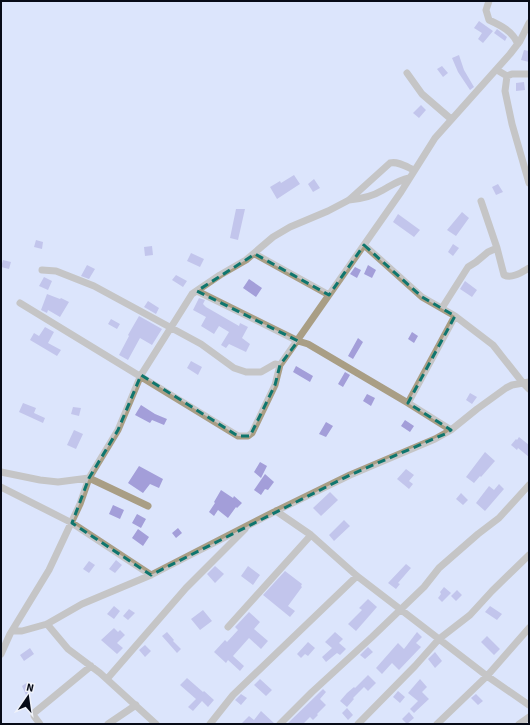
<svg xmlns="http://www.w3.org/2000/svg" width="530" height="725" font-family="'Source Sans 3',sans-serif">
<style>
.building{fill:#a39ed9}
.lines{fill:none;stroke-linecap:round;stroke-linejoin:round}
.street{stroke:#a99e85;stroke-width:7}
.marked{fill:none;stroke:#0f766e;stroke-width:3;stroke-dasharray:8 5;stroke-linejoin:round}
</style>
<rect width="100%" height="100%" fill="#dce5fc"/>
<path class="building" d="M479 21 493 31 483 43 478 39 482 33 474 28Z
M497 29 507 37 505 41 494 33Z
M524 50 529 51V62L521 60Z
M459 55 464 70 474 87 470 90 458 72 452 58Z
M442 66 448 73 443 77 437 69Z
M524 82 525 90 516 91V83Z
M421 105 426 110 419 118 413 113Z
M294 175 300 184 277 199 270 187 280 181 281 183Z
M314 179 320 188 313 192 308 184Z
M498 184 503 192 496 195 492 187Z
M236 209H245L238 240 230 238Z
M462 212 469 218 456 236 447 230Z
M398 214 420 230 414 237 393 222Z
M36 240 43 242 42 249 34 247Z
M453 244 459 248 453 256 448 252Z
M152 246 153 255 145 256 144 247Z
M191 253 204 259 200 267 187 261Z
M3 260 11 262 9 269 1 267Z
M87 265 95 269 89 279 81 276Z
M368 265 376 270 372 278 364 274Z
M355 267 361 270 357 278 350 274Z
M176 275 187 281 183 287 172 280Z
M44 277 52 281 48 290 39 286Z
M249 279 262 288 256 297 243 288Z
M465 281 477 290 472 297 460 289Z
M47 294 60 299 61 298 69 302 60 317 48 310 47 313 41 310Z
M199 298 205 300 203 304 206 307 239 326 240 323 248 327 242 338 250 344 246 352 229 344 226 348 221 345 229 332 219 326 214 334 201 326 206 317 193 310Z
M148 301 159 308 156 314 144 307Z
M139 316 162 329 152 345 140 338 128 360 119 355 129 336 128 335Z
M111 319 120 324 117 329 108 324Z
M45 327 54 332 48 343 61 350 57 356 30 340 34 333 39 336Z
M412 332 418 336 414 343 408 339Z
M358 338 363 342 353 359 348 356Z
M191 361 202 367 198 375 187 368Z
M296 366 313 376 310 382 293 372Z
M345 372 350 375 343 387 338 384Z
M470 393 477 397 472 404 466 400Z
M367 394 375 398 371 406 363 401Z
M23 403 36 408 34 413 45 418 43 423 19 412Z
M141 405 155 414 167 419 164 425 152 420 150 423 135 415Z
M73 407 81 408 79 416 71 414Z
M405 420 414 426 410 432 401 426Z
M326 422 333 426 326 437 319 434Z
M74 430 83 434 76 449 67 445Z
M519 437 529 445V457L518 448 517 450 511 445 516 439 517 440Z
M485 452 495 461 481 477 480 476 474 483 466 477Z
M260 462 267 466 261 478 254 472Z
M139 466 163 479 159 488 150 484 143 493 128 483Z
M406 469 414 475 409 481 413 484 409 489 397 479Z
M265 474 274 482 268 490 265 489 261 495 254 490Z
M499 484 504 489 485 511 476 503 489 486 494 490Z
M221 490 233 498 234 496 242 503 237 508 236 507 228 518 218 510 214 516 209 512 215 503 214 502Z
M330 492 338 500 321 516 313 508Z
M461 493 468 500 463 505 456 499Z
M113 505 124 510 120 519 109 514Z
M137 514 146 519 141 528 132 523Z
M344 520 350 526 334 541 329 535Z
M178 528 182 533 176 538 172 533Z
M138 529 149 537 143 546 132 538Z
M116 560 122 565 115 573 109 569Z
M89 561 95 565 89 573 83 569Z
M406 564 411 568 398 583 400 584 396 589 388 583Z
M215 566 224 574 215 583 207 574Z
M248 566 260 575 253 585 241 576Z
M285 571 302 584 301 586 302 587 288 606 295 611 290 617 263 595Z
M444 587 451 593 442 602 438 598 441 594 440 592Z
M457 590 462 595 456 601 451 596Z
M368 599 377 607 356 631 348 624 362 610 359 608Z
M114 606 120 611 114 619 107 614Z
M490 606 502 614 497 620 485 612Z
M129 609 135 613 128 620 123 616Z
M203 610 212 621 200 630 191 619Z
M249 612 260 622 254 629 268 641 261 649 249 638 233 656 244 666 240 671 228 660 226 663 214 652 225 640 227 642 238 630 235 627Z
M114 628 118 632 120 630 125 635 117 643 123 648 117 654 101 640Z
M167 632 174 640 173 641 181 649 177 653 162 636Z
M335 632 343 639 339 643 346 649 340 655 337 653 326 662 322 657 332 648 325 642Z
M417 632 422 637 416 643 421 647 399 670 392 663 382 674 376 668 398 643 404 649Z
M487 636 500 649 494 655 481 642Z
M308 642 315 648 308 656 305 654 301 658 297 654Z
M145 645 151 651 145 657 139 650Z
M368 647 373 652 365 659 360 655Z
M30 648 34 654 24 661 20 655Z
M435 652 442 661 435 668 428 659Z
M368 675 376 683 368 691 364 687 353 698 354 699 347 707 340 701 347 693 354 687 355 688Z
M187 678 203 692 204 691 214 700 208 707 202 701 193 711 188 707 196 699 180 685Z
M260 679 272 690 266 696 254 685Z
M420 679 427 687 422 692 429 699 414 713 410 709 418 701 408 693Z
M28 682 33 691 26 695 22 686Z
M323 689 326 692 320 699 326 705 317 714 318 715 313 720 310 717 303 724H287Z
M398 691 405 697 400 703 393 697Z
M241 694 247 698 241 705 235 700Z
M476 694 483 701 478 705 471 698Z
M347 708 353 715 348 720 342 713Z
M261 711 275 724H241L249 716 254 720Z
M409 712 414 718 407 724 402 719Z"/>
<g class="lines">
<path class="street" d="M489 1 486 10 489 20C502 26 512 31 518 44
M497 70 507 76 512 74H529
M407 73 422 94 451 119
M507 76 505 91 512 124 529 183
M349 200C361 199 373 196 383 190 392 185 399 180 409 178
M481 201 497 248 504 275C512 279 522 272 529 268
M364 245 422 297 455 316 493 345 523 383 529 389
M255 254 329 295
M42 270 56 271 94 286 201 344 234 368 246 372H261L275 364 280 365
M197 291 298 341 308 344 408 403 451 430
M20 303 238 436H248L252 433 275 385 280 365 401 192 435 138 510 54 520 41 529 23
M442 308 468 267 476 262 488 252 497 248
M408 403 455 316
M1 472 40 480 58 482 89 478 148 506
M1 487 72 523 151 575
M276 511 311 535 357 576 400 609 487 676 529 705
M47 624 68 649 100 673 156 724
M228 627 311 535
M12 631H22L47 624 82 604 151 575 276 511 350 475 435 439 451 430 477 409 506 388 512 385 529 382
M1 654 10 634 49 570 80 504 89 478 118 430 141 375 192 294 220 275 246 260 273 237 290 227 328 211 349 200 390 163C398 161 407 167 414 170
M107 679 186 588 245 529
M40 724 34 716V713L91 666
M108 724 136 705
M210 724 233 695 357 576
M280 724 312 692 372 637 424 587 439 568 478 534 499 518 529 485
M358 724 415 666 439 639 470 615 492 591 529 555
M437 724 487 676 529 628
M519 724 529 717"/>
</g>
<path d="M0 0H530V725H0ZM364 245 422 297 455 316 408 403 451 430 445 434 350 475 151 575 72 523 89 478 118 430 141 375 238 436H250L275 385 280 365 298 341 197 291 255 254 329 295Z" fill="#dce5fc" fill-opacity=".55" fill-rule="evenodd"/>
<path class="marked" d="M364 245 422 297 455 316 408 403 451 430 445 434 350 475 151 575 72 523 89 478 118 430 141 375 238 436H250L275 385 280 365 298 341 197 291 255 254 329 295Z"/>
<rect width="530" height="725" fill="none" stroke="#070b17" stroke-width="4"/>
<g transform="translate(28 697) rotate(13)" stroke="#eff2fa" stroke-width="3" paint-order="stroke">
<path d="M0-3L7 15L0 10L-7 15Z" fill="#070b17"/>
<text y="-6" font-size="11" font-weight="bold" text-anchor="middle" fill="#070b17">N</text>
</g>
</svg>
